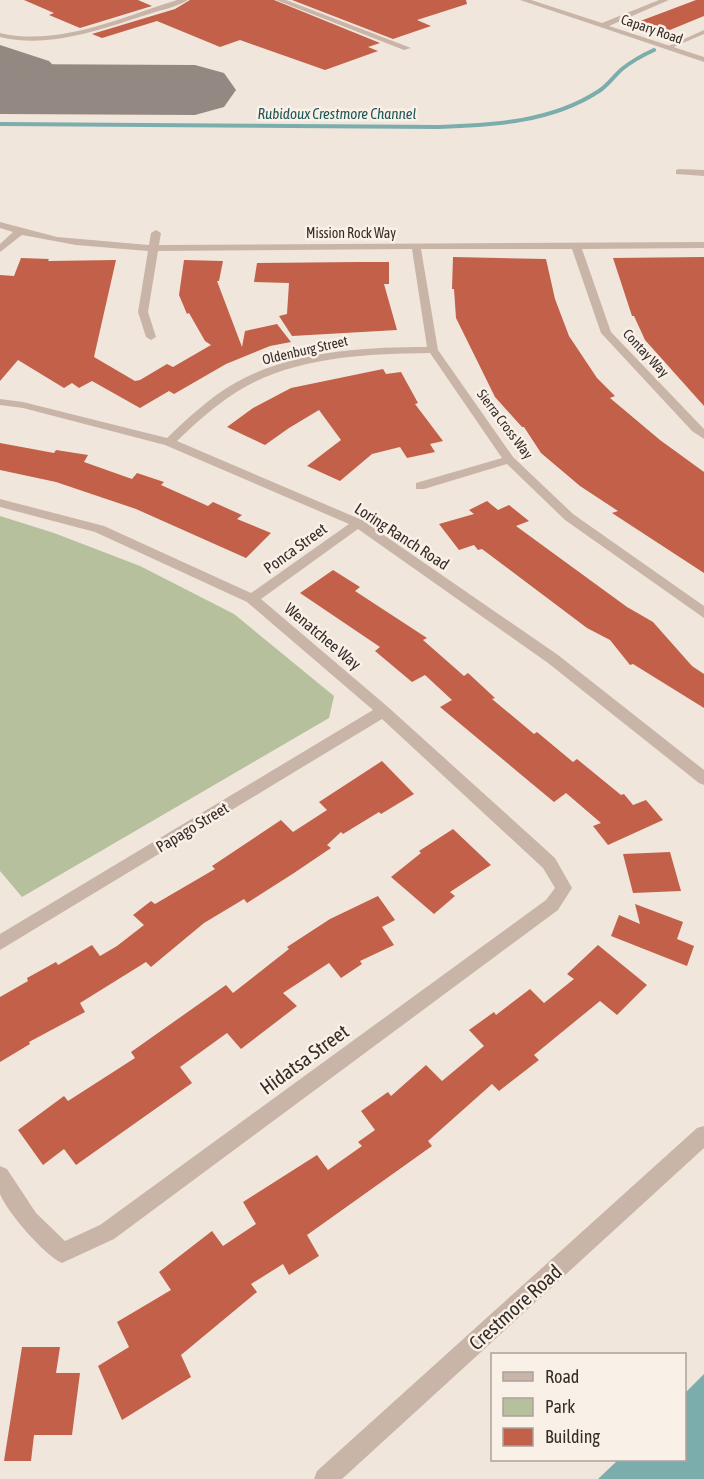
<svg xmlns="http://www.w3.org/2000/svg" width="704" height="1479" font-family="'Asap Condensed',sans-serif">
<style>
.green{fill:#b6c09c}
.water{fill:#7cadad}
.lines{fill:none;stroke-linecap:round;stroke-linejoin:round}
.stream{stroke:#7cadad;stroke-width:4}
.taxiway{fill:#948982;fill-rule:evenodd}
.runway{fill:#948982;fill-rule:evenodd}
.building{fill:#c26049}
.service{fill:#c9b5a8;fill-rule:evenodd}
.minor{fill:#c9b5a8;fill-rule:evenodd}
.tertiary{fill:#c9b5a8;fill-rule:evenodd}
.labels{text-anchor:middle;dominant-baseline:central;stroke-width:5;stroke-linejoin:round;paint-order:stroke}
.far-street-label{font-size:14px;fill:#362c28;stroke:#f9f0e8}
.far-water-label{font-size:15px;font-style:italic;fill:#1f5656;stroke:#f9f0e8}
.street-label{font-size:16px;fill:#362c28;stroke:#f9f0e8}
.near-street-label{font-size:20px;fill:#362c28;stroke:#f9f0e8}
</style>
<rect width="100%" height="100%" fill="#f1e6dc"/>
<path class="green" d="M0 516 54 533 140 566 234 614 334 696 329 718 22 897 0 871Z"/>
<path class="water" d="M704 1374V1479H598L618 1460H684L685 1393Z"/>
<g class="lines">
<path class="stream" d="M0 124 439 127C494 125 552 122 599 91 608 85 614 76 622 69 632 61 643 55 654 50"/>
<path class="taxiway" d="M0 45 49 61 70 82C61 96 48 100 31 96L27 89 33 81 27 75 0 65Z"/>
<path class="runway" d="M0 64 195 65 224 73 236 90 224 107 195 115 0 114Z"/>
</g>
<path class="building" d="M24 0H138L152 6 80 28 49 15 54 13Z
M190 0H274L380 43 368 47 378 51 325 70 240 40 220 47 157 21 102 38 92 34 175 9Z
M292 0H466L467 4 417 20 431 26 393 39Z
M696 0H704V16L665 32 635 23Z
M453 257 546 259 555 299 569 336 597 378 615 396 610 398 660 440 704 472V573L612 513 618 511 580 486 541 453 524 427H522L495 397 456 318 454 289H452Z
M704 257V406L645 340 634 316H632L613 258Z
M21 258 49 259 48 261 116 260 94 357 135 381 140 380 167 364 173 367 211 345 205 341 189 313 187 314 179 295 184 260 223 261 219 281H217L242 347 245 331 277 324 291 342 270 346 226 364 174 394 169 391 140 408 92 381 79 388 72 383 64 388 18 360 0 381V275L14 276Z
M359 262H389V284H384L397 330 292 336 279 316 287 314 289 283 254 282 257 263Z
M383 369 386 374 401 372 418 403 415 404 443 441 430 444 435 452 407 458 400 447 372 454 340 481 307 466 341 440 319 410 289 428 265 445 227 427 253 408 291 388Z
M0 443 54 453 56 450 88 455 84 462 132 479 137 473 164 482 161 485 208 506 213 502 242 515 237 519 271 533 246 558 136 509 56 482 0 470Z
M487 501 498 510 509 505 529 521 516 526 627 607 653 622 692 666 704 674V708L633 664 630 665 610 640 587 628 482 549 478 550 474 545 459 550 439 524 474 514 469 510Z
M333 570 360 587 355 591 427 638 423 640 464 676 468 673 495 698 492 699 534 734 537 732 573 762 577 759 621 795 624 794 633 805 646 800 663 820 608 845 593 826 601 823 566 793 554 802 440 707 452 700 425 675 412 682 375 651 380 647 300 593Z
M382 761 414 794 381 814 379 812 343 834 341 832 327 845 331 848 294 873 247 903 244 899 204 923 151 967 146 962 80 1003 85 1012 29 1042 30 1044 0 1062V997L28 981 27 978 56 962 58 965 92 945 100 956 117 946 144 925 133 915 151 901 155 904 215 869 212 866 281 820 293 832 327 810 319 802Z
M453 829 491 865 450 892 455 896 434 914 391 877 421 853 419 851Z
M670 852 681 891 633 893 623 854Z
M378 896 395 920 382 927 394 945 360 961 362 964 341 978 329 963 283 993 297 1006 241 1049 227 1033 180 1067 192 1083 76 1165 64 1149 43 1165 18 1130 64 1096 68 1101 135 1058 131 1052 226 985 233 993 289 949 287 947 330 919Z
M635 904 683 922 677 939 694 946 687 966 611 936 619 915 640 924Z
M598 945 647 985 617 1015 600 1001 534 1055 539 1060 499 1091 492 1084 428 1141 432 1146 307 1235 319 1256 289 1275 283 1264 251 1284 257 1292 181 1355 191 1377 122 1420 98 1366 129 1347 117 1322 171 1290 159 1272 212 1231 223 1246 256 1224 243 1202 317 1155 328 1170 362 1146 358 1142 375 1130 361 1111 388 1092 391 1096 426 1065 442 1081 484 1046 469 1030 494 1012 496 1015 530 989 544 1003 574 979 567 974Z
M22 1347H60L56 1373H80L72 1435H34L31 1461H4Z"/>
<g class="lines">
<path class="service" d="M704 30V34L669 49 664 48Z"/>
<path class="minor" d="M177 0H188C177 7 161 10 149 14 102 29 49 49 0 37V33C58 47 122 17 177 0Z
M276 0H286L411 48 404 50Z
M520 0H531L602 23 659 0H669L609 26 704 57V62Z
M679 169 704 170V176L676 174V170Z
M0 222 57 237 149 245 151 233 156 230 161 233 159 245 704 242V248L582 249 611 332 704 429V439L692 431 601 333 572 249H421L438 350 513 457 573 514 704 606V618L565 520 507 464 424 489H416V483L502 458 430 353C368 354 301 356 245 387 220 401 198 421 177 441L362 520 558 655 704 770V785L699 783 548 663 358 529 261 599 388 707 555 858 572 888 558 910 114 1239 62 1263C45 1256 7 1212 0 1194 0 1187 0 1174 0 1166L7 1169 36 1213 65 1241 100 1225 546 900 555 888 543 868 382 719 0 950V934L373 710 247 602 95 532 0 507V499L104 526 251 593 349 524 165 445 23 408 0 405V399L23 402 167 438C188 418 209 398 235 383 291 351 364 347 427 347L412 249 158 251 148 312 156 337 151 340 146 337 138 312 148 251 76 245 22 235 0 252V244L13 232 0 228Z"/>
<path class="tertiary" d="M704 1126V1148L342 1479H314L317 1471 697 1128Z"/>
</g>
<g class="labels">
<g class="far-street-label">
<text transform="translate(652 29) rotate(19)">Capary Road</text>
<text x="351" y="233">Mission Rock Way</text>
<text transform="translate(305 350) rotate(-13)">Oldenburg Street</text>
<text transform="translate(646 353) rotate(47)">Contay Way</text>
<text transform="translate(505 424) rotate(53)">Sierra Cross Way</text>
</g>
<g class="far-water-label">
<text x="337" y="113">Rubidoux Crestmore Channel</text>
</g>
<g class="street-label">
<text transform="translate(402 536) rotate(33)">Loring Ranch Road</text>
<text transform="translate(295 548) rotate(-36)">Ponca Street</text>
<text transform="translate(323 636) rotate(40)">Wenatchee Way</text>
<text transform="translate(192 827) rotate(-31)">Papago Street</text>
</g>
<g class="near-street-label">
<text transform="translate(304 1059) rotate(-36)">Hidatsa Street</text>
<text transform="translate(515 1307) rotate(-42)">Crestmore Road</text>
</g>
</g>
<rect x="491" y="1353" width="195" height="108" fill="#f9f0e8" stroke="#aba29b" stroke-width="1.5"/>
<rect x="503" y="1372" width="30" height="9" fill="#c9b5a8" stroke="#aba29b" stroke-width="1.5"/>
<text x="545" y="1383" font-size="18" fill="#362c28">Road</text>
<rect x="503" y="1398" width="30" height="18" fill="#b6c09c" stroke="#aba29b" stroke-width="1.5"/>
<text x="545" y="1413" font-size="18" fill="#362c28">Park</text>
<rect x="503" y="1428" width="30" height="18" fill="#c26049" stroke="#aba29b" stroke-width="1.5"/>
<text x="545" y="1443" font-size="18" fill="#362c28">Building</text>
</svg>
